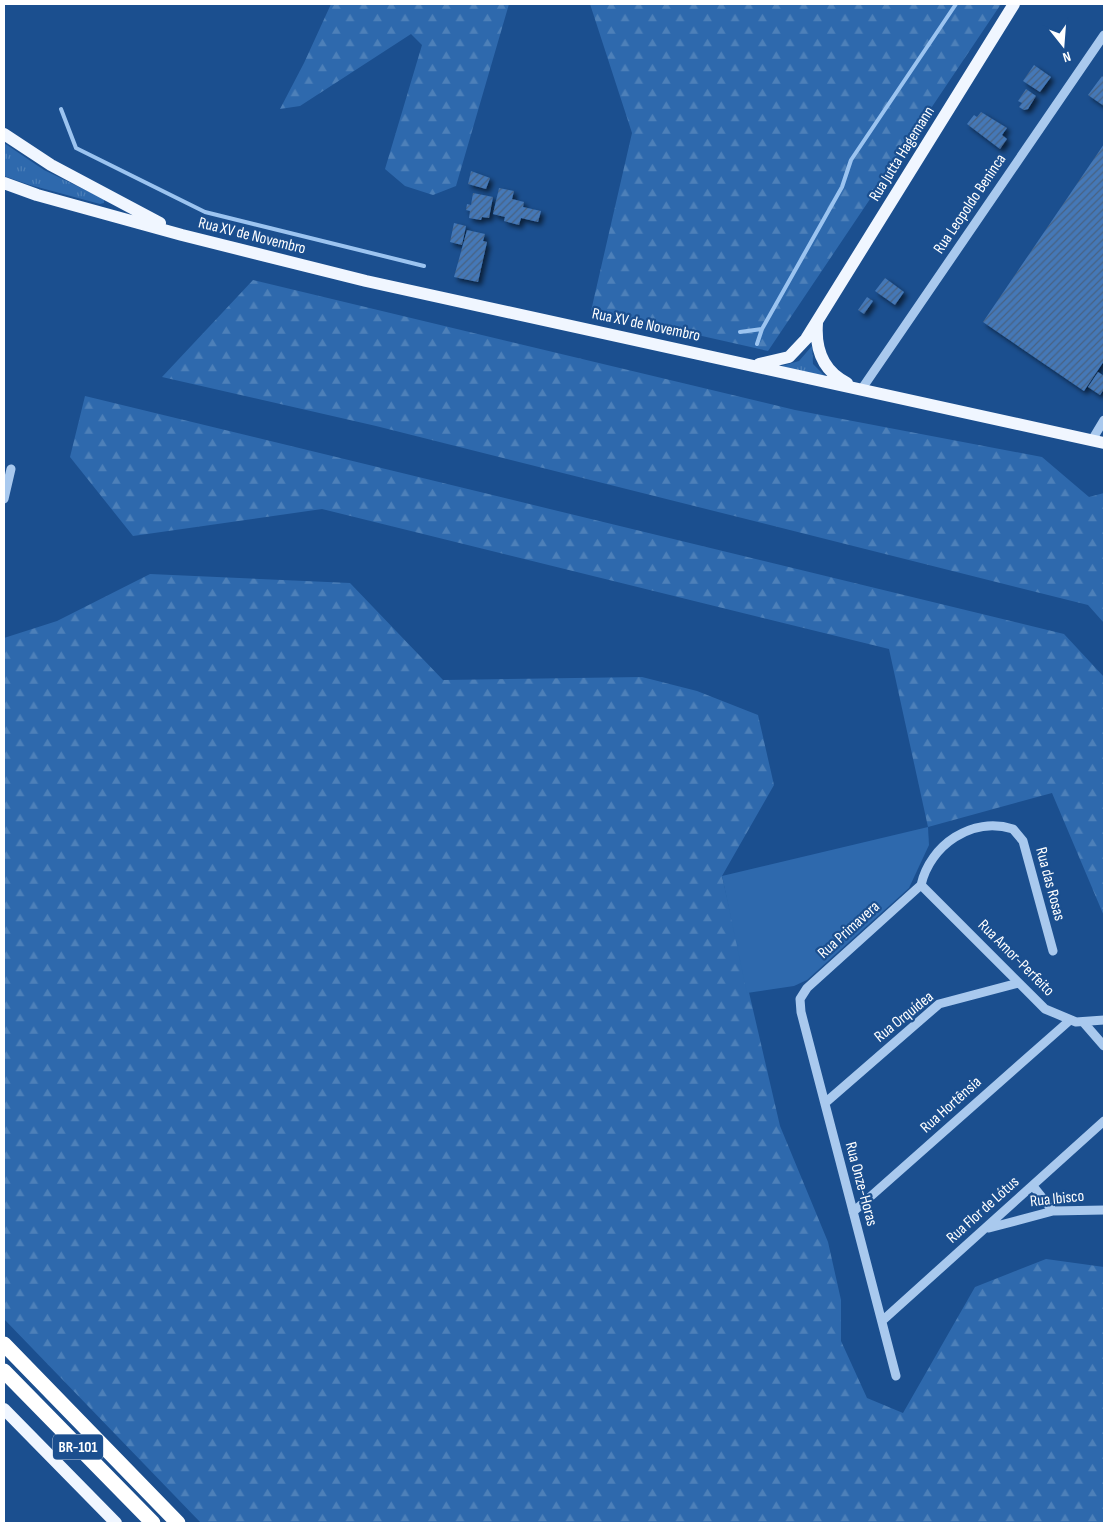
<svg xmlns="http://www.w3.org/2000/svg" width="1108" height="1527" font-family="'Sofia Sans Condensed',sans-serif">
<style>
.grass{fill:url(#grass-tufts)}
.forest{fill:url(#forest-firs)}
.park{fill:#2e69ad}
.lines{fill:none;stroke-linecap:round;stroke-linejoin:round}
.stream{stroke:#9cc4f0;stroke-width:4}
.building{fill:url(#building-hatch);filter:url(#shadow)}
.minor{stroke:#a9c9ee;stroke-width:9}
.major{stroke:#f0f6ff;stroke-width:12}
.highway{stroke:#fff;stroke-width:15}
.labels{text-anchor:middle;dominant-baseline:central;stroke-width:4.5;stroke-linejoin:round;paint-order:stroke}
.shield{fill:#1b4f8f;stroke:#bbcadd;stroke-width:1}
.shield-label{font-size:15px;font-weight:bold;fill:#fff}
.street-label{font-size:16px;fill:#fff;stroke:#1b4f8f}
</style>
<defs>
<pattern id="grass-tufts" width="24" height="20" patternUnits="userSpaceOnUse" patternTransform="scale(1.25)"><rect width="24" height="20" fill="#2e69ad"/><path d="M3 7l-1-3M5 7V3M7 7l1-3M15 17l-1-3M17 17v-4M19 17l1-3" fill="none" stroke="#4d80b9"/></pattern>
<pattern id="forest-firs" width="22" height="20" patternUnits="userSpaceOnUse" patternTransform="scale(1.25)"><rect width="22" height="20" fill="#2e69ad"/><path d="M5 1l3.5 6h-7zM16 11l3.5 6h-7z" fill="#4d80b9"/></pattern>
<pattern id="building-hatch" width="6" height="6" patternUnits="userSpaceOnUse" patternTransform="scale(1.25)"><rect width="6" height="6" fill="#4478b7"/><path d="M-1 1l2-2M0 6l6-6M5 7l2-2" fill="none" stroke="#486282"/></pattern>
<filter id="shadow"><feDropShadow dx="3.5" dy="3.5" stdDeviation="2.5" flood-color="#0009"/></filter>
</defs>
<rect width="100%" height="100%" fill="#1b4f8f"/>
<path class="grass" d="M4 143 44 170 104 199V203L100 204 30 185 4 176Z
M812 346 813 364 826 377 778 367 799 361Z"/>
<path class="forest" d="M331 4H509L456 186 433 195 405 186 385 169 422 45 411 34 300 106 280 109 304 63Z
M590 4H1001L768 351 591 311 632 133Z
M253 280 795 410 1042 457 1089 497 1104 493V623L1088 605 376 426 162 377Z
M85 396 1064 634 1104 677V916L1052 793 928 827 889 649 322 509 133 536 70 457Z
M150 574 350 583 443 680 642 677 697 691 758 715 774 785 722 876 780 1126 828 1242 841 1300V1341L867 1398 903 1413 975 1287 1046 1259 1104 1267V1523H201L4 1319V638L57 621Z"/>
<path class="park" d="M928 827 929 845 909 888 807 980 794 986 747 993 722 876Z"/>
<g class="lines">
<path class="stream" d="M61 109 76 148 205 212 424 266
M740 332 762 329
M757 344 762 329 842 187 851 160 956 4"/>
</g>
<path class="building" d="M1034 65 1051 77 1040 92 1023 81Z
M1102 76 1104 78V106L1088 95Z
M1026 89 1036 96 1028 109 1024 110 1019 107 1022 103 1018 101Z
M981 112 1007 128 1002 135 1007 139 1000 149 967 124 974 115 977 117Z
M1104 144V361L1084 391 983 322Z
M471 171 490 178 486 189 468 184Z
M499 188 514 191 512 199 524 202 523 207 541 211 538 222 521 218 519 225 504 221 505 217 493 214Z
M473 193 493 197 489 218 482 217 481 220 469 218 470 211 466 210 467 204 471 205Z
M454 223 466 226 462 245 450 242Z
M467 230 485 234 483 241 487 242 478 282 454 277Z
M885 278 904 292 895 305 875 291Z
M867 297 873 301 864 314 858 310Z
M1098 372 1104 376V389L1100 395 1088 387Z"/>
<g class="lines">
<path class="minor" d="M861 390 1104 35
M1092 440 1104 420
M4 499 11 469
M921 885C930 845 972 816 1013 829L1023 841 1053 951
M921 885 1045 1009 1076 1022 1104 1020
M1084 1023 1104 1046
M825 1103 939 1004 1018 983
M1033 1186 1053 1211
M853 1212 1069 1021
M989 1228 1053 1211 1104 1210
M882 1321 1104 1121
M896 1376 801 1012 800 999 807 988 921 885"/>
<path class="major" d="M4 134 51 165 160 223
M4 183 37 195 182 235 366 281 1104 443
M817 323C815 349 823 371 847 383
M759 364 789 357 806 339 1014 4
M4 1409 116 1523"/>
<path class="highway" d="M4 1344 178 1523
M4 1371 153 1523"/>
</g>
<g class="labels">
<rect class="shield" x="53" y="1434.5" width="50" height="25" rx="4"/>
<g class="shield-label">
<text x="78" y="1447">BR-101</text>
</g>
<g class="street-label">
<text transform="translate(902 154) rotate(-58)">Rua Jutta Hagemann</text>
<text transform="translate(970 204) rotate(-56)">Rua Leopoldo Beninca</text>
<text transform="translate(252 236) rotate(14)">Rua XV de Novembro</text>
<text transform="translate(646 325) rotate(12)">Rua XV de Novembro</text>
<text transform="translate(1050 884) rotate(75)">Rua das Rosas</text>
<text transform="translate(849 930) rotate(-42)">Rua Primavera</text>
<text transform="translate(1016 958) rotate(45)">Rua Amor-Perfeito</text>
<text transform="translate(904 1017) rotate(-39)">Rua Orquídea</text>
<text transform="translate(951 1105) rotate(-42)">Rua Hortênsia</text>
<text transform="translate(861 1184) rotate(75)">Rua Onze-Horas</text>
<text transform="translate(1057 1199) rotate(-6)">Rua Ibisco</text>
<text transform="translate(983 1210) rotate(-42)">Rua Flor de Lótus</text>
</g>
</g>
<rect width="1108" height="1527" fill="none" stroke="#ffffff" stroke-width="10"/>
<g transform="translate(1063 45) rotate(163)" stroke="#1b4f8f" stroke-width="4" paint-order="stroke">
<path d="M0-4L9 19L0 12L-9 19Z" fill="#ffffff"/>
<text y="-8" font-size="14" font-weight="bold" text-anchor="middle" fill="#ffffff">N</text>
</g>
</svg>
